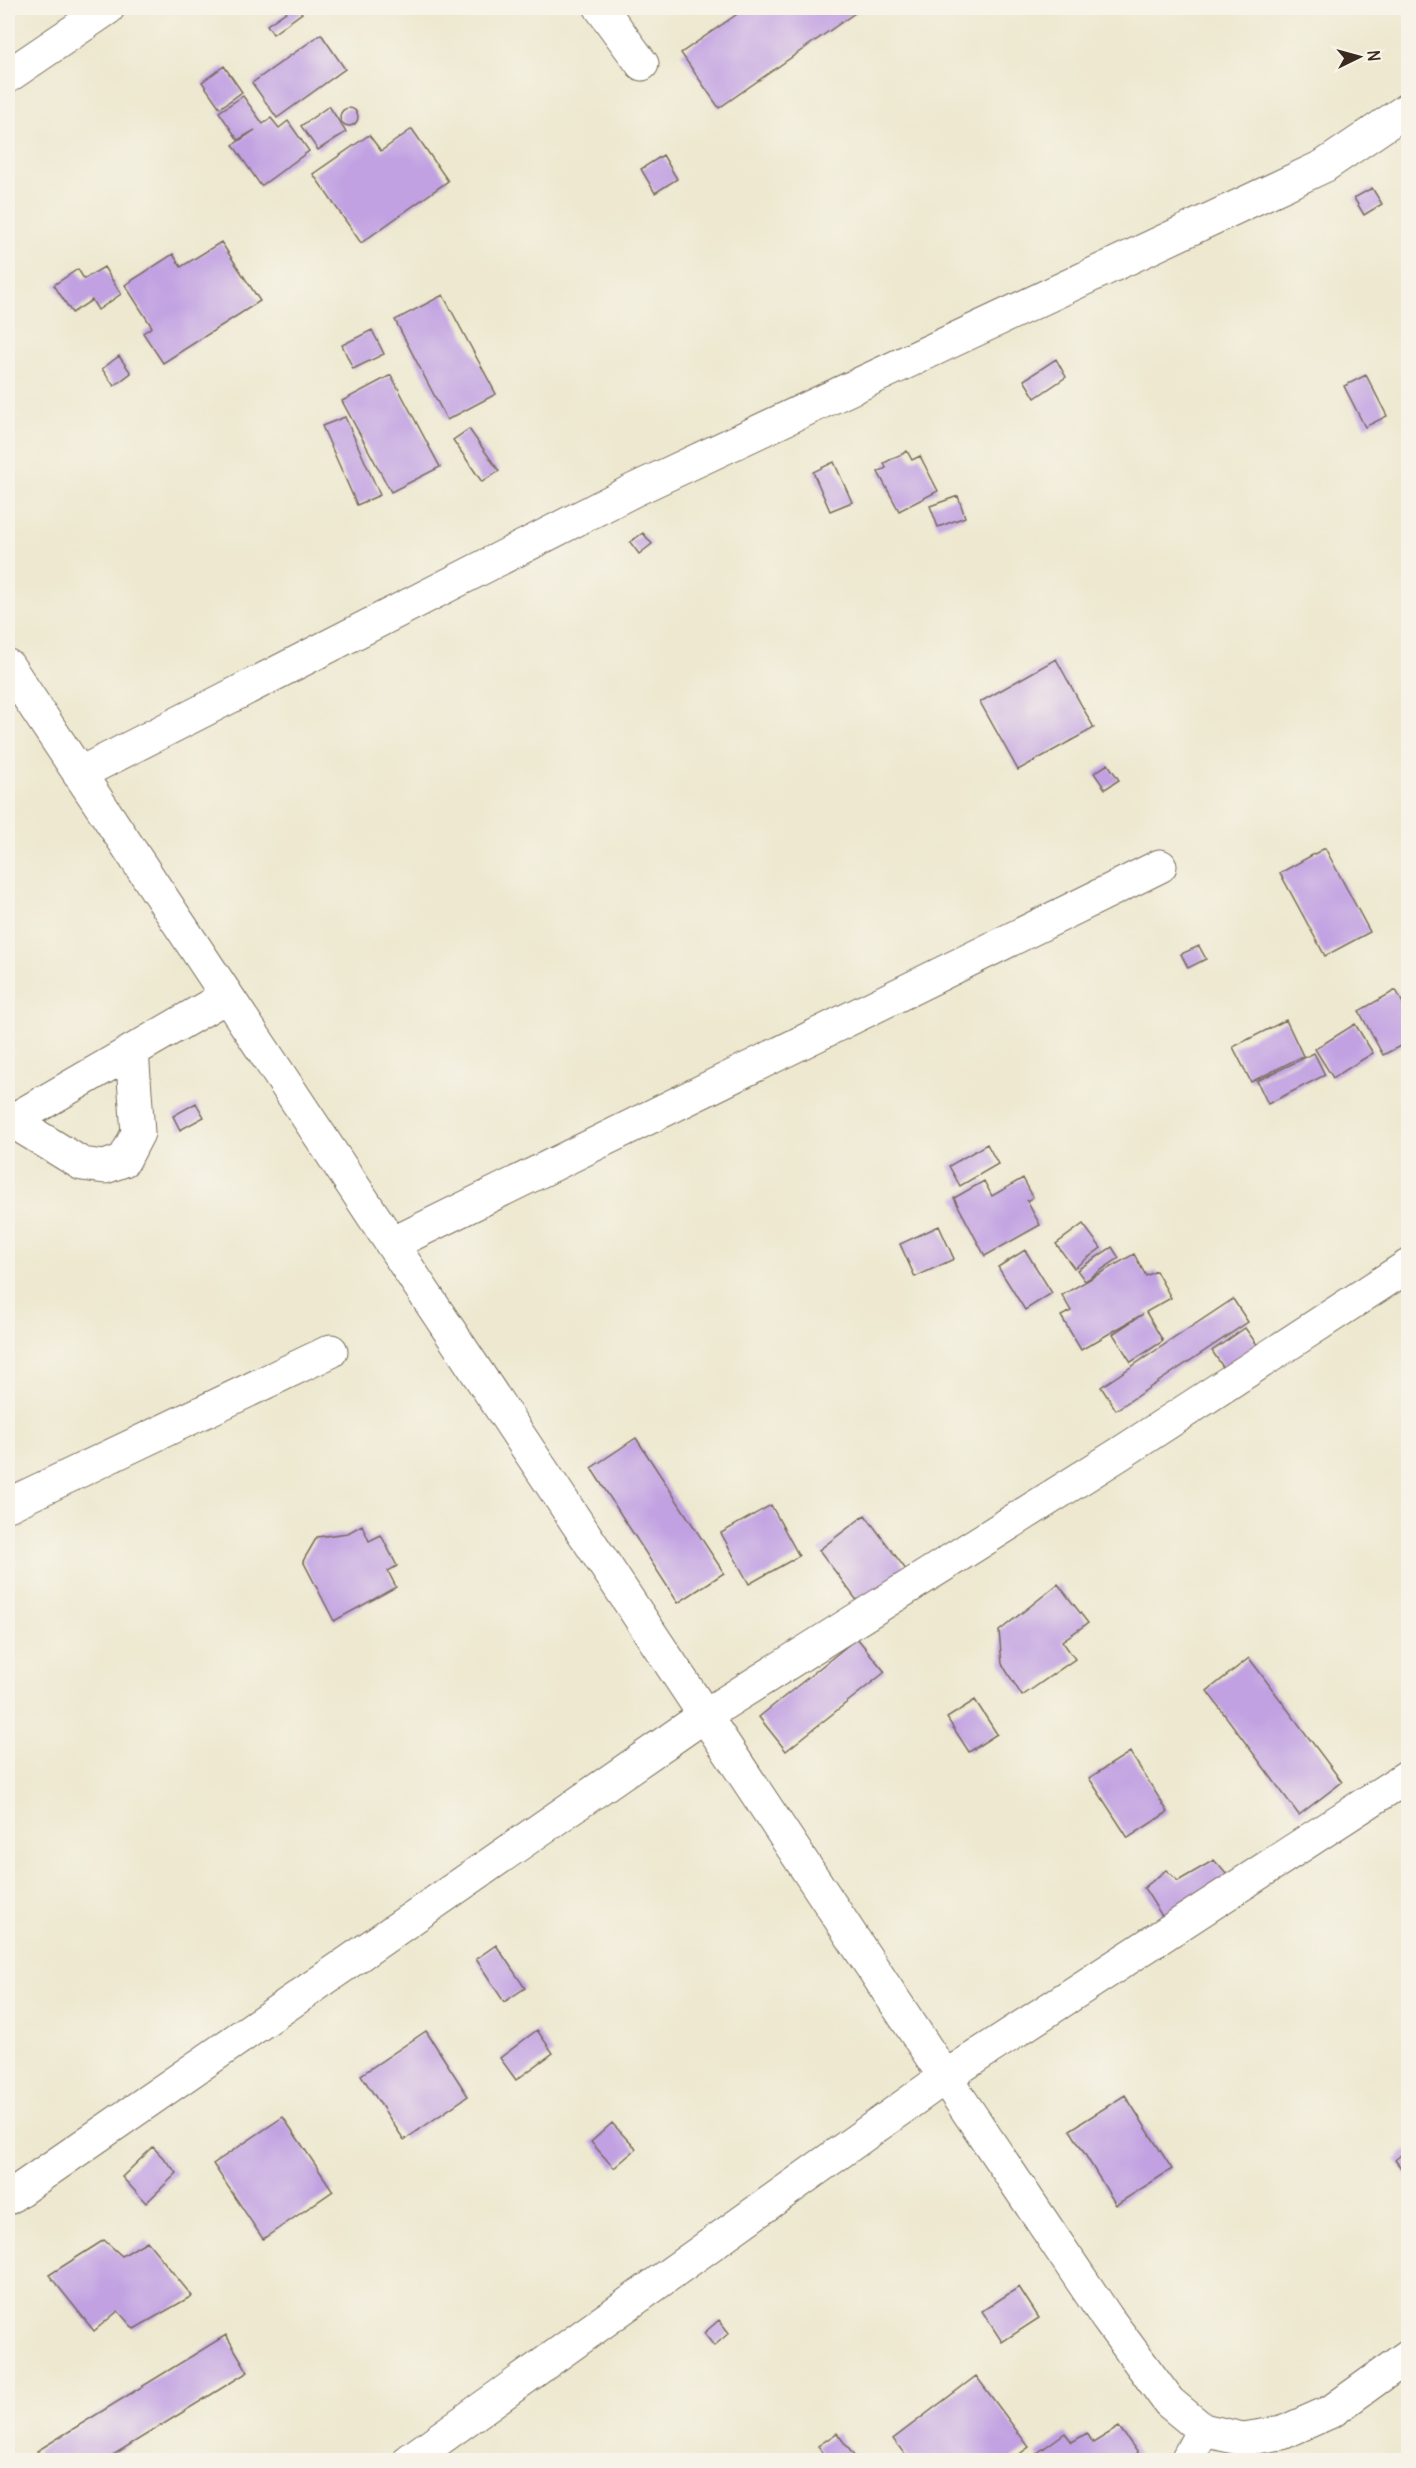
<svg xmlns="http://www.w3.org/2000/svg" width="1416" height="2468" font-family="Delius,sans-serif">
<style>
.building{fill:#c1a1e2}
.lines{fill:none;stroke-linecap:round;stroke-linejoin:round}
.minor-casing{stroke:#796c5c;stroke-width:35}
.minor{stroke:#fff;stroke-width:33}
</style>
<rect width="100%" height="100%" fill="#f7f3e8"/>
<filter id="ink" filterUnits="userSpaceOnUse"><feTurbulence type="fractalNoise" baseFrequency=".0167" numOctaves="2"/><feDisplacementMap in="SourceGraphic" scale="12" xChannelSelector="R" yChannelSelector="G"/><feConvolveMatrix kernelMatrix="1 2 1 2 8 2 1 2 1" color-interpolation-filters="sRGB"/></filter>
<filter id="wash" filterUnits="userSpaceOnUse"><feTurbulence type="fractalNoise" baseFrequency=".008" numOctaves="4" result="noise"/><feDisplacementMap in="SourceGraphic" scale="24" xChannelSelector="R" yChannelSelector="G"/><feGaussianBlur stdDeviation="1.35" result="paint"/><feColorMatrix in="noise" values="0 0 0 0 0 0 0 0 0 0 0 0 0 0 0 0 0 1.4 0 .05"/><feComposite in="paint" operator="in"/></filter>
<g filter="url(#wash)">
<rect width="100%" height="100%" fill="#ede8cf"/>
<g id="blocks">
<path class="building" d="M292 8H298L302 13 273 34 267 25Z
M746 8H862L719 108 681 53Z
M321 34 345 69 277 118 252 83Z
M224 66 242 92 220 108 202 82Z
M243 96 263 124 271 118 279 128 288 121 309 151 261 186 233 145 255 130 238 140 219 112Z
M329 106 346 132 318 150 301 126Z
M340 117a9 9 0 1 1 18 0a9 9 0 1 1-18 0Z
M412 129 448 181 361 243 313 174 369 135 381 151Z
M663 155 677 179 655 193 641 169Z
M1372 188 1382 204 1364 215 1354 198Z
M221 242 260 301 163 363 143 333 152 327 125 285 173 254 181 267Z
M104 267 121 294 98 310 92 300 72 313 54 285 78 269 84 279Z
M443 295 496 394 447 420 395 320Z
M372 330 384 354 353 369 342 345Z
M119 356 131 373 114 386 102 369Z
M1056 359 1066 377 1035 398 1024 380Z
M391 375 440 467 391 492 342 401Z
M1366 375 1387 416 1365 427 1344 386Z
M345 417 380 495 357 505 322 426Z
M469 429 499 471 482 482 453 440Z
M907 451 912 460 920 456 938 491 899 511 878 472 886 468 884 463Z
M834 462 852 502 830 511 813 472Z
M958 496 965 517 938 527 930 506Z
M643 533 652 544 639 554 630 542Z
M1056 659 1094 728 1018 770 980 702Z
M1108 764 1119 780 1105 789 1094 773Z
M1325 848 1370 932 1325 956 1280 873Z
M1199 946 1206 959 1188 968 1181 954Z
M1396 990 1408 1013V1042L1383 1055 1359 1011Z
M1286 1020 1303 1056 1251 1082 1233 1047Z
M1355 1024 1373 1053 1333 1078 1315 1049Z
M1314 1053 1325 1075 1268 1104 1257 1081Z
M196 1103 204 1117 180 1130 173 1116Z
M987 1144 998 1164 960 1186 949 1166Z
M1023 1178 1033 1197 1027 1201 1040 1225 985 1256 954 1198 984 1181 992 1196Z
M1083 1224 1101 1248 1074 1268 1056 1244Z
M939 1226 954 1259 915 1277 900 1244Z
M1112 1247 1119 1258 1085 1281 1077 1270Z
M1025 1250 1052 1293 1025 1310 998 1267Z
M1134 1254 1146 1276 1156 1271 1171 1298 1146 1312 1163 1341 1131 1362 1113 1334 1143 1314 1081 1350 1061 1316 1071 1311 1062 1295Z
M1233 1299 1248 1322 1116 1410 1101 1387Z
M1245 1328 1261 1350 1227 1373 1212 1351Z
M636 1438 724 1573 678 1603 591 1468Z
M771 1505 799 1556 749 1584 721 1533Z
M865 1515 907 1571 861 1606 819 1550Z
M362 1525 369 1541 381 1535 397 1566 388 1571 396 1587 334 1621 303 1561 317 1537 348 1533Z
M1058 1584 1088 1623 1062 1641 1075 1659 1022 1696 1002 1664 999 1631Z
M857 1638 885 1672 786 1751 759 1717Z
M1249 1658 1342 1782 1299 1815 1207 1691Z
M975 1700 997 1734 969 1752 947 1718Z
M1130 1752 1168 1812 1128 1838 1089 1778Z
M1214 1860 1235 1884 1169 1927 1144 1888 1166 1870 1178 1881Z
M496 1945 525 1988 504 2002 476 1959Z
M537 2030 553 2053 516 2080 500 2058Z
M426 2031 468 2096 404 2140 361 2075Z
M1125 2095 1172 2169 1116 2205 1070 2130Z
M283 2117 333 2191 263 2239 213 2164Z
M612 2123 636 2149 614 2168 591 2142Z
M153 2147 177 2173 146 2203 122 2177Z
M1408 2149V2177L1395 2160Z
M104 2240 122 2256 147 2241 192 2296 134 2329 118 2311 94 2331 49 2275Z
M1019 2287 1039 2318 1002 2342 982 2311Z
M719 2320 729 2333 714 2346 704 2333Z
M226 2335 248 2372 105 2460H43L37 2451Z
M976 2376 1029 2447 1011 2460H909L893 2439Z
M1119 2427 1143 2460H1041L1036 2454 1065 2433 1072 2442 1087 2433 1093 2443Z
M837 2433 857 2460H829L818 2446Z"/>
</g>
</g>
<g filter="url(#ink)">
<use href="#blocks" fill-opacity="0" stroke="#796c5c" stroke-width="1.5"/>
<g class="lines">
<defs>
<path id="minor" d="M601 8 642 64
M8 76 108 8
M8 666 945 2077 1107 2318 1169 2402 1203 2430 1243 2439 1282 2433 1332 2411 1408 2356
M79 774 634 490 1324 166 1408 109
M12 1121 82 1164 105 1167 124 1160 138 1133 132 1051
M8 1123 227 996
M392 1244 1160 866
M8 1505 331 1351
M8 2198 704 1716 1121 1453 1408 1266
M410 2460 945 2077 1408 1776
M1187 2460 1203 2430"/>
</defs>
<use href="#minor" class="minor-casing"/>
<use href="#minor" class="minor"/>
</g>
</g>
<rect width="1416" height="2468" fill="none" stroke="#f7f3e8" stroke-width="30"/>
<g transform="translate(1359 57) rotate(85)" stroke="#f7f3e8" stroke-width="4.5" paint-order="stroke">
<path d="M0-4.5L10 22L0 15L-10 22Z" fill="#3b2a1e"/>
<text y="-9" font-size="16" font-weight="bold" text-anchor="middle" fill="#3b2a1e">N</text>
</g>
</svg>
